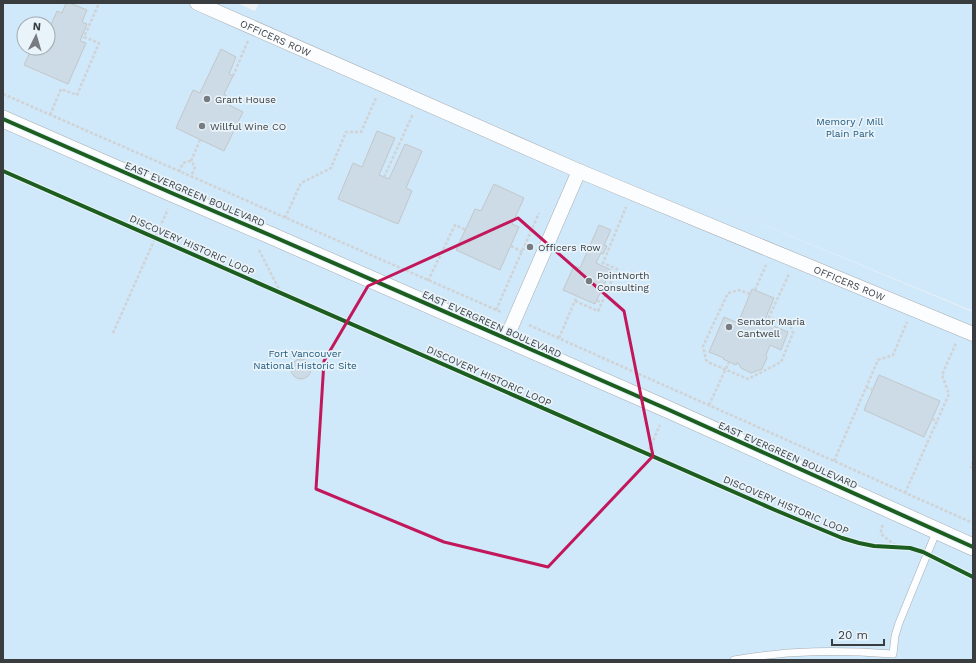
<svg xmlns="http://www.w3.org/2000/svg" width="976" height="663" font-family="'Work Sans',sans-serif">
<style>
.green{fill:#cfe8fa;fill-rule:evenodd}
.building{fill:#cddbe6;stroke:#c3c7c9}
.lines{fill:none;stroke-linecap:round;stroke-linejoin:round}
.service-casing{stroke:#a9adb1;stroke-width:8}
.minor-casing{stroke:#a9adb1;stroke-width:15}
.tertiary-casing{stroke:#a9adb1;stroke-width:18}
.path{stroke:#d0d2d4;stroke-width:2.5;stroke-dasharray:3 2;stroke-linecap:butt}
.service{stroke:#fcfdfe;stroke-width:7}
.minor{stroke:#fcfdfe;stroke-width:14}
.tertiary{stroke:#fcfdfe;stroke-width:17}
.cycleway-casing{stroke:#e9f3fa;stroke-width:6}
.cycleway{stroke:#1b5e20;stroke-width:4}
.marked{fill:none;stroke:#c2185b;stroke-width:3;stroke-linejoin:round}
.poi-dot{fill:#787c80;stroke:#e9f3fa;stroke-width:1.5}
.labels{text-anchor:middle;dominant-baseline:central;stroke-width:3.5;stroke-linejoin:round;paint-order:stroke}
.street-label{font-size:10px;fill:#393d40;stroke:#e9f3fa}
.poi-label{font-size:10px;fill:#393d40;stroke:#e9f3fa;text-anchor:start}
.park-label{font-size:10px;fill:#205a7f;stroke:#e9f3fa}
</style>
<rect width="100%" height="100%" fill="#edf2f6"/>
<path class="green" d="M3 3H237L255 11 259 3H973V311L716 205 973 312V660H3ZM24 24H48V48H24Z"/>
<path class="building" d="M66 3H70L87 10 82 22 87 24 80 41 86 43 68 84 24 65 32 48H48V26L50 27 57 11 62 13Z
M221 49 236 57 229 74 233 76 224 94 226 95 223 102 243 112 224 151 176 128 193 90 200 93Z
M377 131 395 138 379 175 389 179 405 144 422 151 406 188 412 191 398 224 338 199 353 163 362 167Z
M494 184 524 198 512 224 519 227 500 270 456 250 475 209 481 211Z
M599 225 611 230 604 245 607 246 603 254 601 253 596 263 611 270 595 304 563 290 574 266 580 268Z
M752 289 774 298 764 322 788 332 781 350 770 345 766 355 767 358 762 369 751 373 741 368 739 364 737 363 736 365 723 359 724 358 709 352 724 317 738 323Z
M291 369a10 10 0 1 1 20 0a10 10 0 1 1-20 0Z
M879 375 940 401 924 437 864 410Z"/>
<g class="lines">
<defs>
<path id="service" d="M734 660C789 650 838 650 893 654L895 636 899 623 937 530"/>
<g id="minor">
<path id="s1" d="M197 3 579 171 973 334"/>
<path d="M506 339 579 171"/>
</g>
<path id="tertiary" d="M3 119 174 194 272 236 667 409 973 547"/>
</defs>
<use href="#service" class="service-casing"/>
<use href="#minor" class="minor-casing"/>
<use href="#tertiary" class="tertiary-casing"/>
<path class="path" d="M233 76 248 41
M3 94 501 312
M50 115 61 89 77 95 99 43 84 37 99 3
M191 161 200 140
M3 171 775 510C802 521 830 535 858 543 877 548 898 544 917 550
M179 172 183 163 189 161 192 162 195 167 191 177
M384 177 413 114
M285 218 301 183 331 168 346 132H361L376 98
M511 246 522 252
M259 250 281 293
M428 281 455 225 466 230
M755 290 766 265
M750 294 739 290 728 293 703 346 706 360 710 363 748 379 781 362 793 333 791 327 769 317 789 274
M575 301 598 311 617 269 603 263 626 207
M597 301 602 302
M496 310 539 213
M529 325 973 523
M113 333 168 209
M559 338 577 296
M866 387 873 390
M709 405 729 362
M932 419 937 421
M647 454 660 425
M834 461 878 360 893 355 907 322
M973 462 971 467 973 468
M905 493 949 394 942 375 956 343
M883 525 881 529V534L896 546
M938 559 973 577"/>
<use href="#service" class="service"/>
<use href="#minor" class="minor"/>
<use href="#tertiary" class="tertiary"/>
<defs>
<path id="cycleway" d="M3 119 174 194 272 236 667 409 973 547
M3 171 775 510 842 538 859 543 874 546 910 548 923 552 973 577"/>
</defs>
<use href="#cycleway" class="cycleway-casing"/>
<use href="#cycleway" class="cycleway"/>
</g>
<path class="marked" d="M518 218 624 311 653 456 548 567 444 542 316 489 324 361 368 286Z"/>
<g class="poi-dot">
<circle cx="207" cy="99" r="4"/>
<circle cx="202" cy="126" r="4"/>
<circle cx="530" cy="247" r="4"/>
<circle cx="589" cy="281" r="4"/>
<circle cx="729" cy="327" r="4"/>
</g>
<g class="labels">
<g class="street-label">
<text stroke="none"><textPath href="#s1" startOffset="86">OFFICERS ROW</textPath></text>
<text transform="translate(195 194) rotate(23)">EAST EVERGREEN BOULEVARD</text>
<text transform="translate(192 245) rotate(24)">DISCOVERY HISTORIC LOOP</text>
<text stroke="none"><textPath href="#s1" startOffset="710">OFFICERS ROW</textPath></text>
<text transform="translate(492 324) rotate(24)">EAST EVERGREEN BOULEVARD</text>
<text transform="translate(489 376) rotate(24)">DISCOVERY HISTORIC LOOP</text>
<text transform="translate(788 455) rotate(24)">EAST EVERGREEN BOULEVARD</text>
<text transform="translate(786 505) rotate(23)">DISCOVERY HISTORIC LOOP</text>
</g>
<g class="poi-label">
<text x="215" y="99">Grant House</text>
<text x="210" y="126">Willful Wine CO</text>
<text x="538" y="247">Officers Row</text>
<text x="597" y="275">PointNorth<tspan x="597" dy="12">Consulting</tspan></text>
<text x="737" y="321">Senator Maria<tspan x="737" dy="12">Cantwell</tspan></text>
</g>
<g class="park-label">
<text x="850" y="121">Memory / Mill<tspan x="850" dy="12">Plain Park</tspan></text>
<text x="305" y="353">Fort Vancouver<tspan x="305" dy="12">National Historic Site</tspan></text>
</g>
</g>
<rect width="976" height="663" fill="none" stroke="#393d40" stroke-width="8"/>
<g transform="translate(36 36) rotate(5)"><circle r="19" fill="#e9f3fa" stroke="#a3aab0"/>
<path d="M0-3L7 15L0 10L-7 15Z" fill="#787c80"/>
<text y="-6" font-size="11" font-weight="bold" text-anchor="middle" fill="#393d40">N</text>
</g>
<path d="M832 639v6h52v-6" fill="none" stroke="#393d40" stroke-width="2"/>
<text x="838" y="639" font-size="12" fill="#393d40" stroke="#e9f3fa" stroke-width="3" paint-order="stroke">20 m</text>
</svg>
